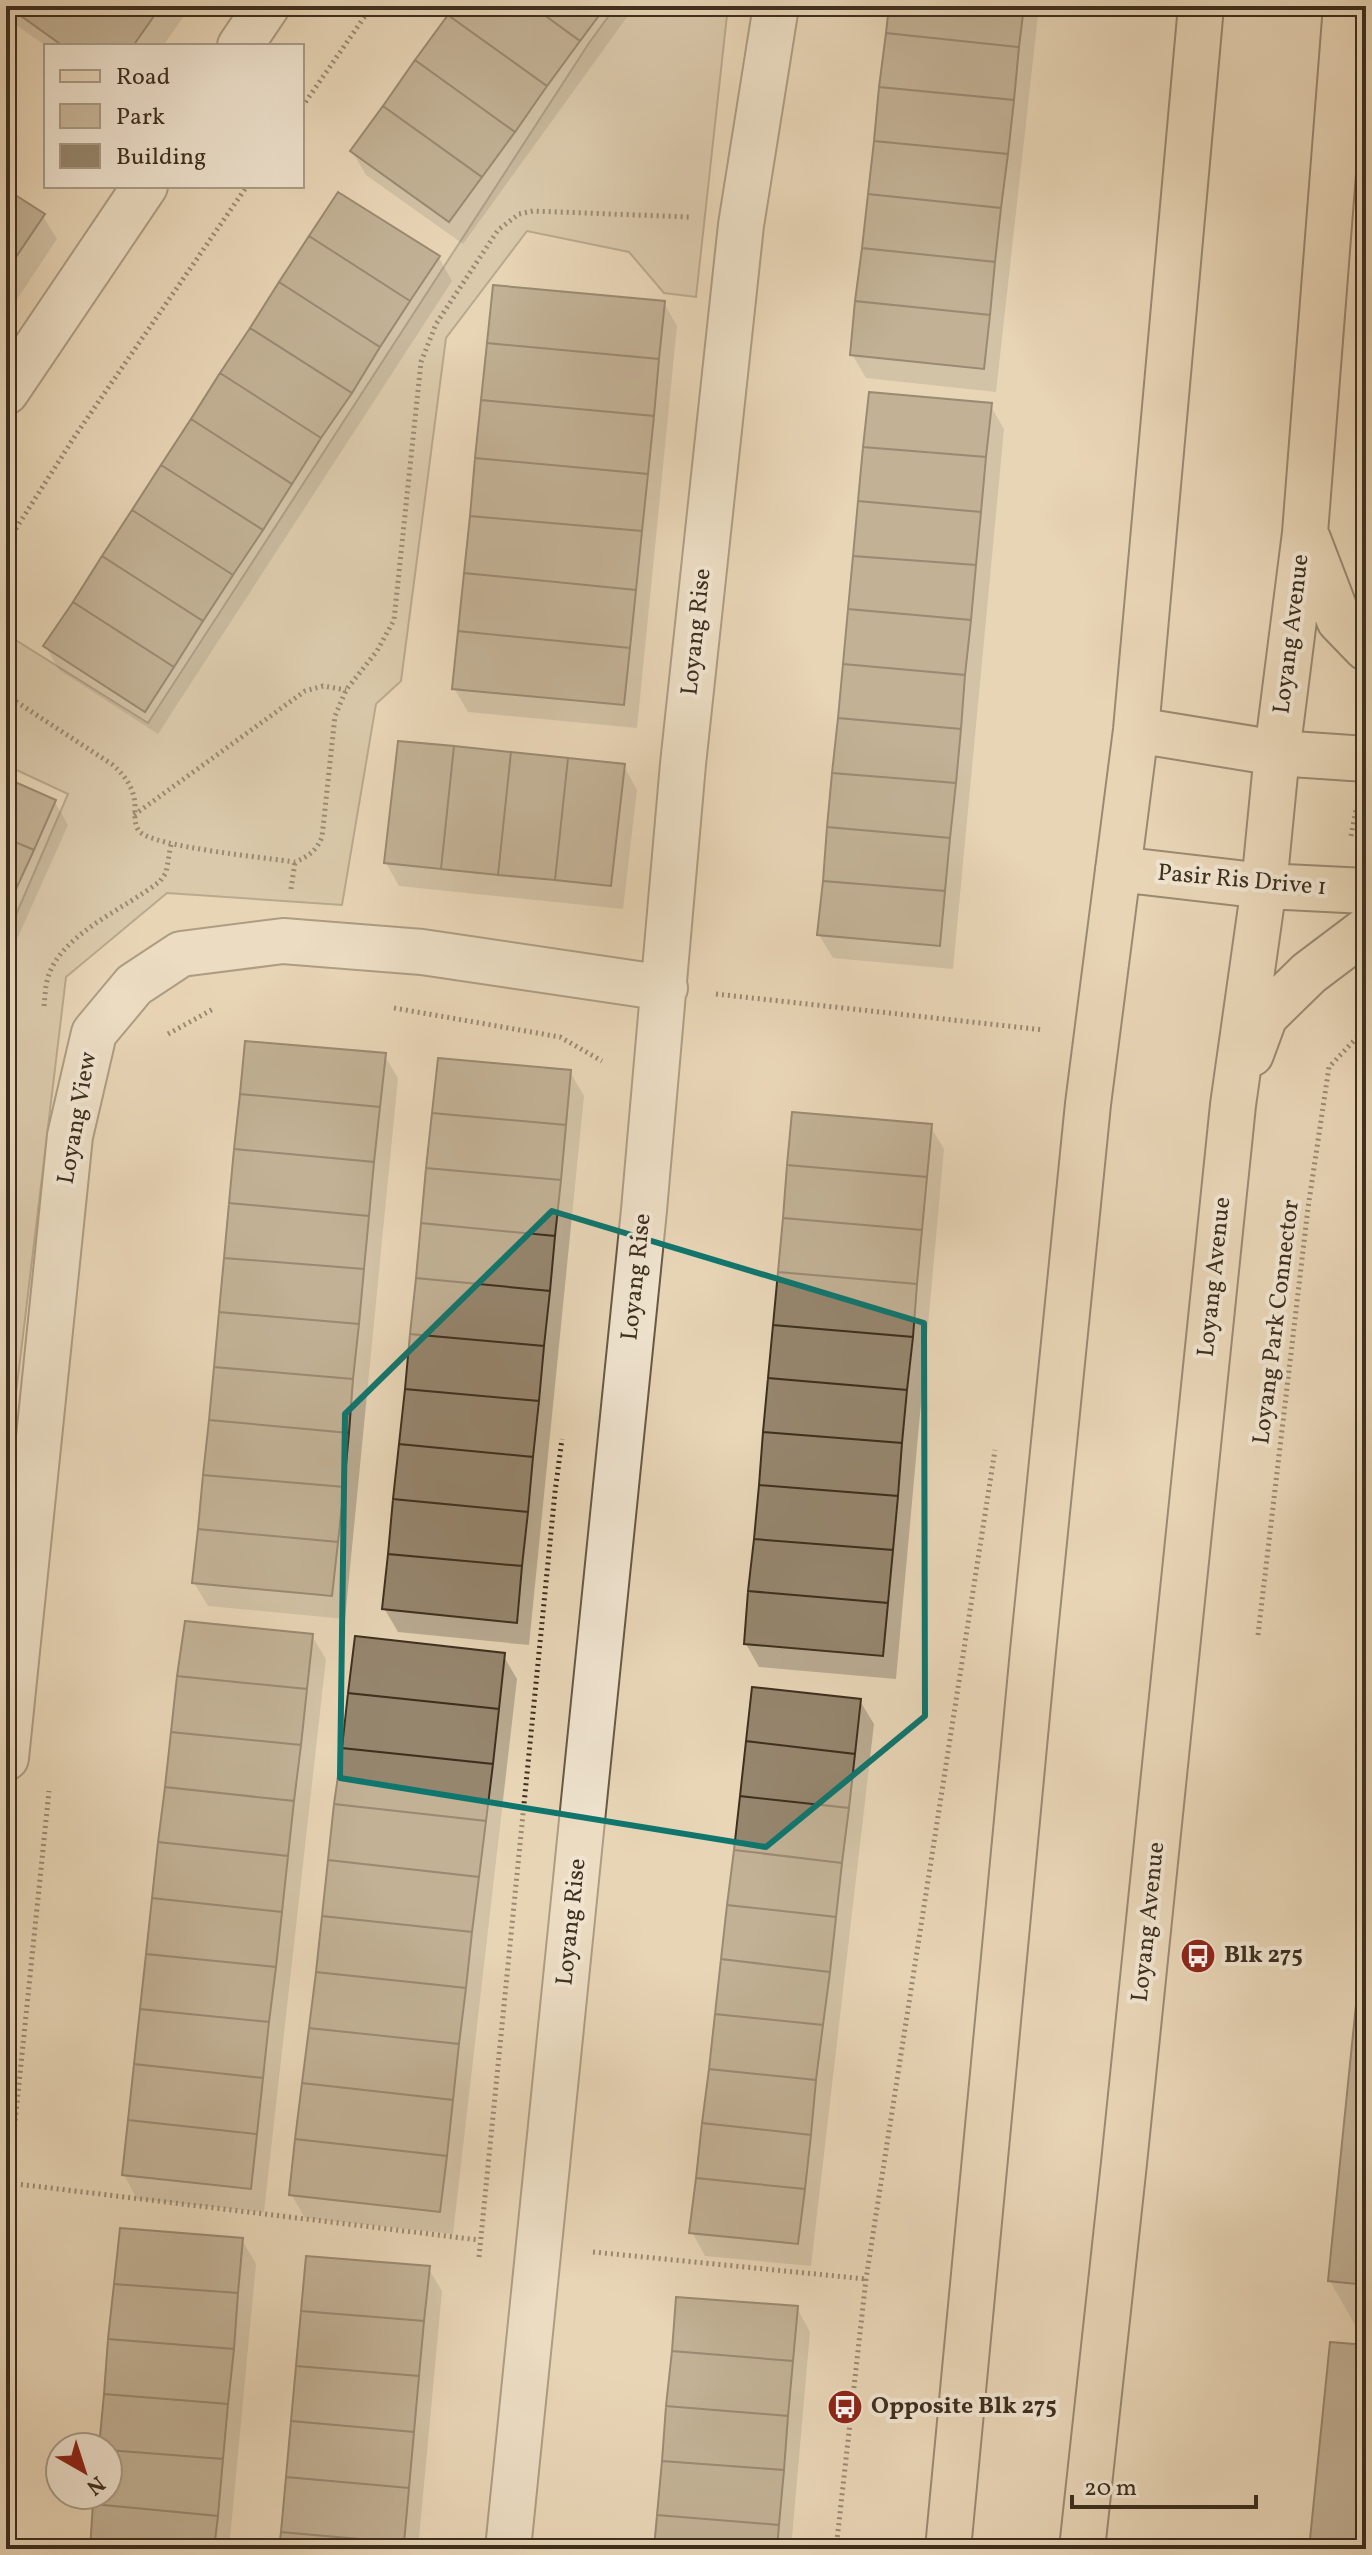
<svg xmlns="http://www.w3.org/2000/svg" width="1372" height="2555" font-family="Vollkorn,serif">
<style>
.green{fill:#cbba9d;stroke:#84745e;stroke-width:2}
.shadow{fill:#0003}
.building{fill:#96866e;stroke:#3e2f1f;stroke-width:2}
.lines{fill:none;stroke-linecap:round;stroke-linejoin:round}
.minor-casing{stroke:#685945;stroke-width:48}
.primary-casing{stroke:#3e2f1f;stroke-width:48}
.path{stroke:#3e2f1f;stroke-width:5;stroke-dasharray:2 4;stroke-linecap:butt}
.minor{stroke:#f0e4d0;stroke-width:44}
.primary{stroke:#e8d6b7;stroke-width:44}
.marked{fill:none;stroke:#0f766e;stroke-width:6;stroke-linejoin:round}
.labels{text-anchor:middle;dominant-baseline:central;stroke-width:8;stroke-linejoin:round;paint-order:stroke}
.street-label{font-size:24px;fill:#3e2f1f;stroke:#f0e4d0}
.poi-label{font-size:24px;font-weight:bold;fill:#3e2f1f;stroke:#f0e4d0;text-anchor:start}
</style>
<rect width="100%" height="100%" fill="#e8d6b7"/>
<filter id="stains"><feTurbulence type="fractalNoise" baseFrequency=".0025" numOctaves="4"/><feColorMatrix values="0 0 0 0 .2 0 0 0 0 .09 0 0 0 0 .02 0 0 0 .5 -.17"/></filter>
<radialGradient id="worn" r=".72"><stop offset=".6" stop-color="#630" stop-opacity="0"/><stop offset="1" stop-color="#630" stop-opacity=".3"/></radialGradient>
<path class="green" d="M616 6H728L696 297 664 293 629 252 527 231 446 338 401 681 376 704 342 905 167 893 66 977 6 1477V938L68 794 6 765V634L148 723 589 43Z"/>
<path class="shadow" d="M6 6H191L163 46H46L6 18Z
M457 6H635L463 244 366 175 352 151Z
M891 6H1039L996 392 866 378 852 354Z
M6 192 43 216 57 239 6 316Z
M439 258 452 281 158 734 59 670 46 647Z
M664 303 677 326 637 728 468 712 454 688Z
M990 405 1004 429 953 969 833 958 819 935Z
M624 766 637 790 623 909 399 886 386 863Z
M6 780 55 802 68 825 6 964Z
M384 1055 398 1078 345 1619 208 1606 194 1583Z
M570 1072 584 1096 529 1645 398 1632 384 1608Z
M930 1126 944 1149 896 1679 759 1667 746 1644Z
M312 1636 326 1659 264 2212 137 2199 124 2175Z
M503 1655 517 1679 453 2234 305 2218 291 2194Z
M860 1701 874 1724 811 2266 705 2256 692 2232Z
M1366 1926V2339H1363L1330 2281Z
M242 2240 256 2264 229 2549H92L97 2495H108V2447H101Z
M428 2268 442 2291 418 2549H281Z
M797 2308 810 2332 791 2549H656Z"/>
<path class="building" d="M7 6H161L133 46H63Z
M455 6H532L580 41 547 86 448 15Z
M532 6H606L580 41Z
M889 6H1024L1019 47 886 33Z
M448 15 547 86 515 132 415 60Z
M886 33 1019 47 1014 100 879 87Z
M415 60 515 132 482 177 383 106Z
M879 87 1014 100 1008 154 874 141Z
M383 106 482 177 449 222 350 151Z
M874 141 1008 154 1001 208 868 194Z
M6 189 45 214 14 260 6 255Z
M338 192 440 256 410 301 309 236Z
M868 194 1001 208 995 262 862 248Z
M309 236 410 301 380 347 279 282Z
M862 248 995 262 990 315 855 301Z
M279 282 380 347 352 393 250 328Z
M493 285 665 301 659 359 487 343Z
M855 301 990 315 984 369 850 355Z
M250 328 352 393 321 438 220 373Z
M487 343 659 359 654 416 481 400Z
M220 373 321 438 292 484 191 419Z
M869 392 992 403 986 457 863 447Z
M481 400 654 416 648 474 475 458Z
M191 419 292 484 263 530 161 465Z
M863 447 986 457 981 512 858 501Z
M475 458 648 474 642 531 470 516Z
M161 465 263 530 233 575 132 510Z
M858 501 981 512 976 565 853 556Z
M132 510 233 575 203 621 102 556Z
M470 516 642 531 636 590 464 573Z
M102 556 203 621 174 667 73 602Z
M853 556 976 565 971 620 848 609Z
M464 573 636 590 630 648 458 631Z
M73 602 174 667 145 712 43 646Z
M848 609 971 620 965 675 843 664Z
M458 631 630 648 624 705 452 689Z
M843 664 965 675 961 729 838 718Z
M838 718 961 729 956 783 832 773Z
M398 741 454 746 441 869 384 863Z
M454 746 511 752 498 875 441 869Z
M511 752 568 758 555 880 498 875Z
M568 758 625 764 611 886 555 880Z
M832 773 956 783 950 838 827 827Z
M6 778 56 800 34 850 6 838Z
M827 827 950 838 945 891 823 881Z
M6 838 34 850 11 900 6 898Z
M823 881 945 891 940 946 817 935Z
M245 1041 386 1053 380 1107 240 1094Z
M438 1058 571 1070 566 1125 432 1113Z
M240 1094 380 1107 374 1162 234 1149Z
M792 1112 932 1124 927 1177 787 1165Z
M432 1113 566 1125 561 1180 426 1168Z
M234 1149 374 1162 369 1216 229 1203Z
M787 1165 927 1177 922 1230 783 1218Z
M426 1168 561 1180 555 1236 421 1223Z
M229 1203 369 1216 364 1269 224 1258Z
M783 1218 922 1230 917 1284 778 1272Z
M421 1223 555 1236 550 1291 416 1278Z
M224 1258 364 1269 359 1324 219 1312Z
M778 1272 917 1284 913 1337 773 1325Z
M416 1278 550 1291 544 1346 410 1334Z
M219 1312 359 1324 353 1379 214 1367Z
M773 1325 913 1337 907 1390 768 1378Z
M410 1334 544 1346 539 1401 405 1389Z
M214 1367 353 1379 349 1433 209 1420Z
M768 1378 907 1390 902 1443 763 1432Z
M405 1389 539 1401 533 1457 399 1444Z
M209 1420 349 1433 344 1487 203 1475Z
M763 1432 902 1443 898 1496 759 1485Z
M399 1444 533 1457 528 1512 393 1499Z
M203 1475 344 1487 338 1542 198 1529Z
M759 1485 898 1496 893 1550 754 1539Z
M393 1499 528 1512 522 1566 388 1554Z
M198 1529 338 1542 332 1596 192 1583Z
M754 1539 893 1550 888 1603 748 1591Z
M388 1554 522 1566 517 1623 382 1609Z
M748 1591 888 1603 883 1656 744 1644Z
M185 1621 313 1634 307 1689 177 1676Z
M355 1636 505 1653 499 1709 348 1693Z
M177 1676 307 1689 301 1745 171 1732Z
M752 1687 861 1699 855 1754 746 1741Z
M348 1693 499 1709 493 1764 342 1748Z
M171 1732 301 1745 294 1801 165 1787Z
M746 1741 855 1754 849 1808 740 1796Z
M342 1748 493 1764 486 1821 334 1804Z
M165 1787 294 1801 288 1856 158 1842Z
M740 1796 849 1808 842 1863 734 1850Z
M334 1804 486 1821 479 1877 328 1860Z
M158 1842 288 1856 282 1912 152 1898Z
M734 1850 842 1863 836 1917 727 1905Z
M328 1860 479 1877 472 1932 322 1916Z
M152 1898 282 1912 276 1967 146 1954Z
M727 1905 836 1917 830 1972 721 1959Z
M1366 1906V2285L1328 2281Z
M322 1916 472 1932 466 1988 316 1972Z
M146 1954 276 1967 269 2022 140 2009Z
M721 1959 830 1972 823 2025 715 2014Z
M316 1972 466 1988 459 2044 309 2028Z
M140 2009 269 2022 263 2078 134 2064Z
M715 2014 823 2025 816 2080 709 2069Z
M309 2028 459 2044 453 2100 302 2083Z
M134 2064 263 2078 257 2134 128 2120Z
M709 2069 816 2080 811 2135 702 2123Z
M302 2083 453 2100 447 2156 295 2139Z
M128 2120 257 2134 251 2189 122 2175Z
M702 2123 811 2135 805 2189 696 2178Z
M295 2139 447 2156 440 2212 289 2195Z
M696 2178 805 2189 798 2244 689 2233Z
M120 2228 243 2238 238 2293 114 2284Z
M306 2256 430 2266 424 2321 301 2311Z
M114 2284 238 2293 234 2349 108 2339Z
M676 2297 798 2306 793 2361 672 2351Z
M301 2311 424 2321 419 2376 296 2366Z
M108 2339 234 2349 228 2404 104 2394Z
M1330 2342 1366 2345V2549H1309Z
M672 2351 793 2361 788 2416 666 2406Z
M296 2366 419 2376 414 2432 291 2421Z
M104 2394 228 2404 223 2459 108 2450V2447H99Z
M666 2406 788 2416 784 2470 662 2461Z
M291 2421 414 2432 409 2488 286 2477Z
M108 2450 223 2459 218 2516 93 2504 94 2495H108Z
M662 2461 784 2470 779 2525 657 2515Z
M286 2477 409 2488 404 2543 281 2532Z
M93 2504 218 2516 214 2549H90Z
M657 2515 779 2525 777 2549H654Z
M281 2532 404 2543 403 2549H279Z"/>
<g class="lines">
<defs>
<path id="minor" d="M240 46 267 6
M6 392 145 186
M6 1758 70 1136 94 1033 134 985 181 954 283 941 422 952 665 988
M508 2549 644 1210 683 764 741 225 776 6"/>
<path id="primary" d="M1308 539 1339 620 1366 648
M1136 730 1277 753 1366 759
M1118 869 1264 886 1366 891
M1251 1054 1265 1016 1309 973 1366 930
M948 2549 1033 1651 1088 1104 1136 730 1201 6
M1082 2549 1124 2163 1233 1105 1264 886 1277 753 1305 533 1346 6"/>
</defs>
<use href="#minor" class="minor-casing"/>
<use href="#primary" class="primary-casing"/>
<path class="path" d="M302 107 372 6
M6 544 75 436 247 186
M6 695 113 765C126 777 135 789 135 808 135 816 134 824 139 831 152 847 269 858 295 862 309 856 316 851 322 837L335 716 346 690 377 651 394 620 421 362 436 324 498 230 519 214 533 211 689 217
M134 815 305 691 323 686 346 690
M1351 836 1356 810
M291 889 295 862
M716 994 1044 1030
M44 1006C45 998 45 989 47 981 58 934 126 909 160 881L166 873 171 844
M394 1008 560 1037 602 1061
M168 1034 215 1008
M1258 1635 1308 1208 1329 1067 1366 1028
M9 2183 479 2240
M6 2210 49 1791
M593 2252 866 2279
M479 2257 555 1492 562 1439
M836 2549 866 2279 995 1450"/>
<use href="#minor" class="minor"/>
<use href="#primary" class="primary"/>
</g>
<path d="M0 0H1372V2555H0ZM552 1211 924 1323 925 1716 766 1847 340 1778 345 1414Z" fill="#e8d6b7" fill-opacity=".55" fill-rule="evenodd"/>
<path class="marked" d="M552 1211 924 1323 925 1716 766 1847 340 1778 345 1414Z"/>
<defs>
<symbol id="bus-disc" viewBox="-11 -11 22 22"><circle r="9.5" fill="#8f2418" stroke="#f0e4d0"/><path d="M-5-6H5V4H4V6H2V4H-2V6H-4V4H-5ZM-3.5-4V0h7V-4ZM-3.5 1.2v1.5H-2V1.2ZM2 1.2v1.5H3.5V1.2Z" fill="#fff"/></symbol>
</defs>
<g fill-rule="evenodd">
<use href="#bus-disc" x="1178" y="1936" width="40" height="40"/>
<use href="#bus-disc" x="825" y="2387" width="40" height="40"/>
</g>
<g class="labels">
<g class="street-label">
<text transform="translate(697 632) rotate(-84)">Loyang Rise</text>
<text transform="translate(1292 634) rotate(-83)">Loyang Avenue</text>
<text transform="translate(1242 881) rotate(5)">Pasir Ris Drive 1</text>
<text transform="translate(78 1118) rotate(-80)">Loyang View</text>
<text transform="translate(637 1277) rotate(-84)">Loyang Rise</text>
<text transform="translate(1215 1277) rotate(-84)">Loyang Avenue</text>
<text transform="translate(1277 1322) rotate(-83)">Loyang Park Connector</text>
<text transform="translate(572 1922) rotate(-84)">Loyang Rise</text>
<text transform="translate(1149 1922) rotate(-84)">Loyang Avenue</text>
</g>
<g class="poi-label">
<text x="1224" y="1956">Blk 275</text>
<text x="871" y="2407">Opposite Blk 275</text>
</g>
</g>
<rect width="1372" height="2555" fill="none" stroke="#e8d6b7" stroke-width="32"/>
<rect x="8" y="8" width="1356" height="2539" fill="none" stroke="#3e2f1f" stroke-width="4"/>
<rect x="16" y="16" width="1340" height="2523" fill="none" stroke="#3e2f1f" stroke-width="2"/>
<rect x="44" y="44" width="260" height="144" fill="#f0e4d0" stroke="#a99c89" stroke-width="2"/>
<rect x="60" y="70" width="40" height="12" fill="#e8d6b7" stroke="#a99c89" stroke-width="2"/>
<text x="116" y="84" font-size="24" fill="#3e2f1f">Road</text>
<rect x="60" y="104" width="40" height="24" fill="#cbba9d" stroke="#a99c89" stroke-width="2"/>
<text x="116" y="124" font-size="24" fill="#3e2f1f">Park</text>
<rect x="60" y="144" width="40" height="24" fill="#96866e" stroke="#a99c89" stroke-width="2"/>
<text x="116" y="164" font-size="24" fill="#3e2f1f">Building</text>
<g transform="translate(84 2471) rotate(141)"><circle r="38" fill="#f0e4d0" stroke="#a99c89" stroke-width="2"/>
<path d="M0-6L14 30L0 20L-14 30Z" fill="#8f2418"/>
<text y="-12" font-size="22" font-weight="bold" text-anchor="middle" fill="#3e2f1f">N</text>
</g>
<path d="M1072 2495v12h184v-12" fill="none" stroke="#3e2f1f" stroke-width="4"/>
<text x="1084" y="2495" font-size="24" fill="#3e2f1f" stroke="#f0e4d0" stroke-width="6" paint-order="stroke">20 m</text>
<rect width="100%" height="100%" filter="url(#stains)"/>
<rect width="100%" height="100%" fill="url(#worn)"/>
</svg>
